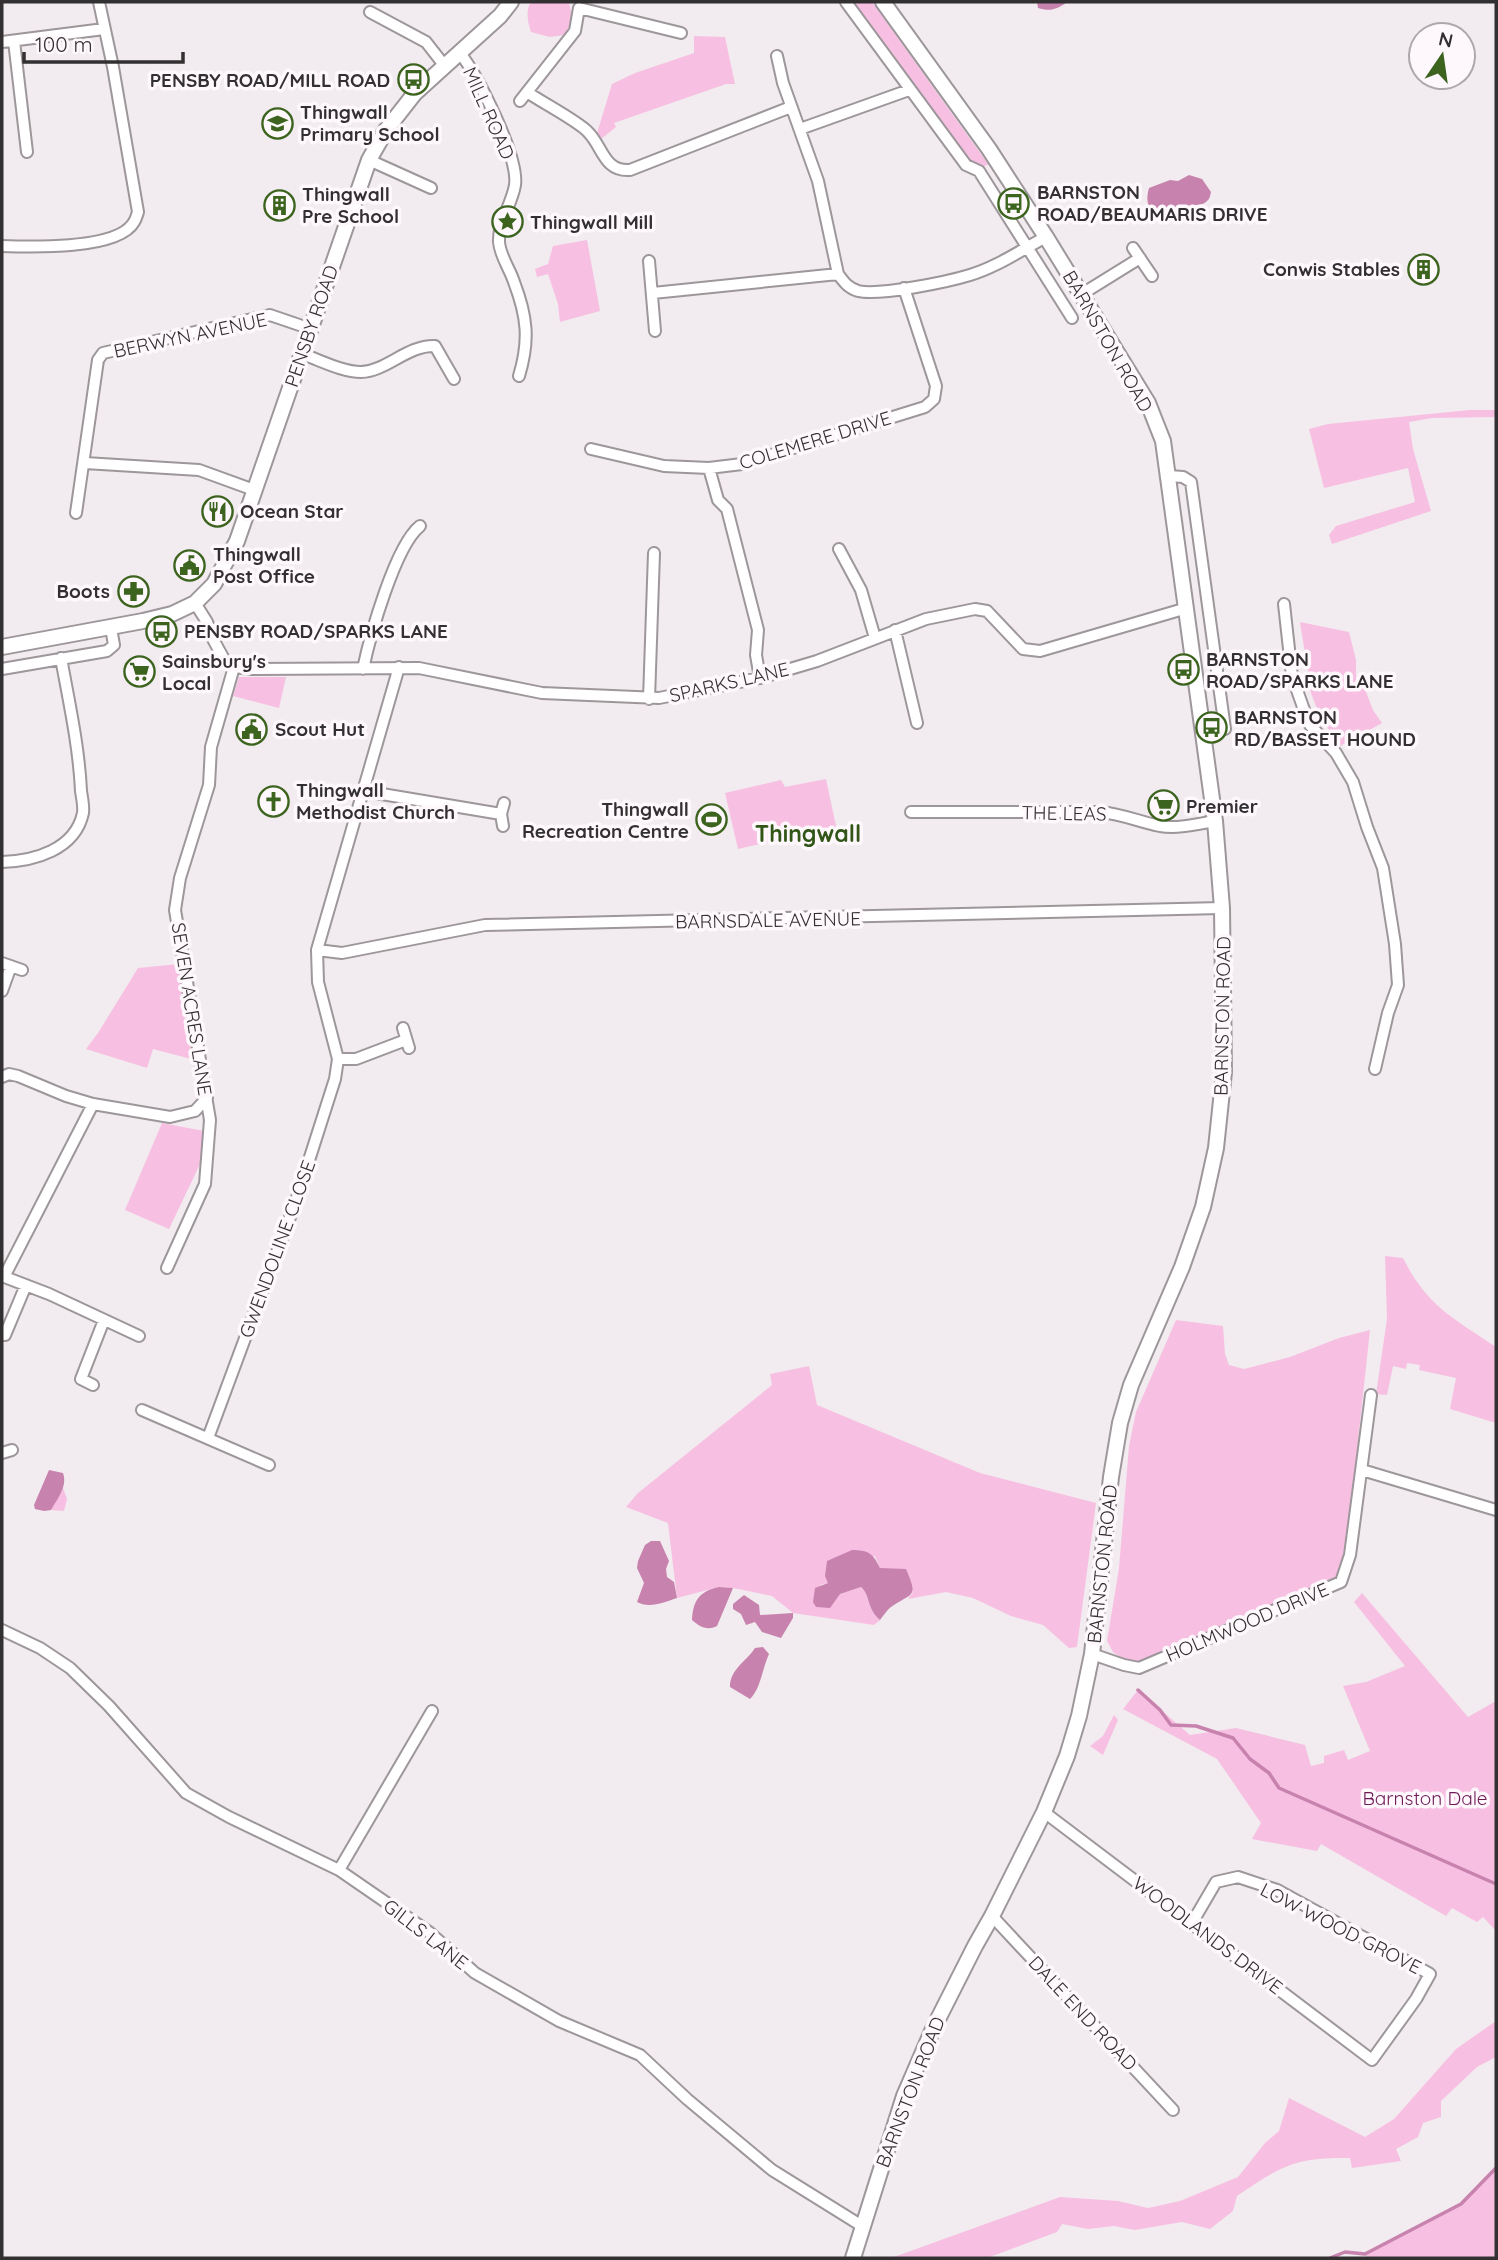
<svg xmlns="http://www.w3.org/2000/svg" width="1498" height="2260" font-family="Quicksand,sans-serif">
<style>
.green{fill:#f7c0e2}
.water{fill:#c782ae}
.lines{fill:none;stroke-linecap:round;stroke-linejoin:round}
.stream{stroke:#c782ae;stroke-width:3.5}
.minor-casing{stroke:#9d969a;stroke-width:14}
.major-casing{stroke:#9d969a;stroke-width:18}
.minor{stroke:#fff;stroke-width:10}
.major{stroke:#fff;stroke-width:14}
.labels{text-anchor:middle;dominant-baseline:central;stroke-width:7;stroke-linejoin:round;paint-order:stroke}
.poi-label{font-size:19px;font-weight:bold;fill:#333032;stroke:#fef8fc;text-anchor:start}
.street-label{font-size:19px;fill:#333032;stroke:#fef8fc}
.park-label{font-size:19px;fill:#6d1b56;stroke:#fef8fc}
.quarter-label{font-size:23px;font-weight:bold;fill:#325617;stroke:#fef8fc}
</style>
<rect width="100%" height="100%" fill="#f2ebef"/>
<path class="green" d="M531 2H569L573 22 564 35 550 37 531 32C528 23 525 10 531 2Z
M853 2H872L988 164 981 169 969 162Z
M694 36 725 37 735 84H726L614 123 616 127 601 139 597 133 612 84 635 73 694 53Z
M587 240 600 311 560 322 558 304 548 274 537 277 535 269 548 264 553 246Z
M1470 410H1496V417L1432 418 1409 422 1413 449 1431 511 1332 544 1329 535 1336 526 1415 502 1408 468 1324 488 1309 429 1328 424Z
M1300 622 1349 632 1356 660V684L1361 679 1373 710 1382 723 1340 746 1320 717 1311 693Z
M239 677H286L279 708 233 696Z
M826 779 838 835 797 844 795 836 738 849 725 793 781 780 785 787Z
M179 964 195 1060 153 1049 147 1068 86 1049 98 1033 138 968Z
M162 1123 204 1131 201 1162 169 1229 125 1210Z
M1385 1256 1403 1258C1427 1306 1453 1318 1496 1347V1423L1450 1409 1456 1378 1419 1370 1420 1365 1407 1363 1406 1369 1393 1366 1387 1395 1376 1394 1387 1319Z
M1176 1320 1223 1326 1225 1354 1229 1365 1244 1369 1290 1357 1339 1338 1370 1330 1350 1514 1341 1567 1337 1576 1144 1665 1124 1660 1113 1652 1107 1641 1119 1568 1129 1446 1136 1412Z
M809 1366 817 1405 980 1473 1096 1503 1077 1647 1069 1648 1043 1625 1011 1616 973 1598 946 1592 908 1599 913 1592 892 1570 880 1568 875 1556 828 1583 820 1585 840 1594 861 1587C871 1596 866 1608 880 1620L874 1625 793 1613 772 1596 733 1588 719 1587 677 1598 668 1523 626 1507 638 1493 772 1385 770 1374Z
M63 1488 67 1499 64 1511 51 1510Z
M1362 1593 1468 1717 1496 1701V1884L1470 1873 1496 1886V1931L1483 1917 1477 1922 1452 1908 1446 1916 1321 1844 1317 1851 1252 1839 1261 1823 1217 1759 1123 1709 1138 1690 1190 1735 1236 1728 1305 1745 1311 1766 1324 1763V1756L1344 1750 1348 1760 1370 1751 1343 1686 1366 1682 1405 1666 1354 1602Z
M1114 1715 1118 1720 1103 1755 1090 1746 1103 1736Z
M1496 2021V2057L1477 2067 1441 2101V2117L1423 2123 1418 2137 1396 2149 1401 2161 1352 2168 1350 2158C1294 2157 1282 2166 1237 2196L1233 2211 1210 2229 1182 2222 1135 2230 1114 2226 1088 2229 1062 2224 1057 2232 987 2258H891L1060 2197 1118 2201 1148 2208 1180 2201 1238 2177 1265 2143 1279 2131 1289 2098 1365 2137 1394 2119 1456 2049Z
M1496 2168V2258H1368L1365 2254 1461 2204Z"/>
<path class="water" d="M1037 2H1067C1058 9 1050 12 1038 8Z
M1189 175 1202 179 1211 192C1210 196 1210 199 1206 202 1201 206 1195 204 1190 206 1170 213 1140 221 1149 188L1170 180 1178 181Z
M49 1470 63 1473C68 1486 57 1499 51 1510L44 1511 35 1509 34 1505Z
M651 1541H660L669 1561 666 1569 667 1577 674 1582 677 1598C665 1602 649 1609 637 1602L644 1583 637 1568 638 1561 645 1545Z
M852 1550C868 1550 873 1553 880 1568L906 1569C919 1599 912 1592 891 1607 887 1610 883 1616 880 1620 866 1608 871 1596 861 1587L840 1594 830 1608 816 1607 813 1602 815 1588 828 1583 825 1576 827 1561Z
M719 1587 733 1588 717 1626C707 1631 700 1627 692 1620 693 1600 700 1591 719 1587Z
M744 1595 759 1605 760 1615 793 1613V1618L781 1638 762 1632 755 1622 746 1625 741 1614 733 1609V1604Z
M763 1647 769 1654C762 1669 761 1688 750 1699L730 1687C730 1669 746 1662 755 1648Z"/>
<g class="lines">
<path class="stream" d="M1138 1690 1160 1710 1171 1725 1196 1726 1233 1738 1250 1759 1269 1773 1279 1788 1496 1884
M1330 2258 1345 2252 1365 2254 1461 2204 1496 2168"/>
<defs>
<path id="minor" d="M846 2 966 165 979 171 1072 318
M370 12 426 42 444 65
M14 41 27 152
M2 42 104 29
M460 53C478 76 519 157 515 185 512 204 498 222 499 242 500 256 510 269 514 282 527 316 530 340 519 376
M777 56 783 83 818 181 838 274C844 282 848 288 858 291 879 296 947 282 970 275 997 267 1021 250 1046 237
M527 92C541 102 578 121 588 132 603 147 604 172 630 170L791 107
M520 101 575 31 579 8 681 33
M800 129 909 90
M369 160 431 188
M2 246C31 247 118 250 134 222 136 219 137 215 138 212L113 67 99 2
M1133 248 1152 276
M649 261 655 331
M653 293 838 274
M1082 294 1140 258
M302 354C320 360 342 372 361 372 387 371 407 345 435 346L454 379
M591 449 664 466 709 468
M85 463 199 470 254 490
M1169 476 1183 477 1191 482 1225 729
M76 513 98 360 103 353 270 315 311 329
M839 549 861 590 875 638
M195 603 207 622 214 641 225 661 234 667 252 669 419 668 542 693 659 698 760 678 817 661 926 619 975 609 987 611 1023 649 1040 651 1187 608
M1284 604 1292 676 1303 707 1310 725 1336 753 1353 782 1367 827 1383 868 1395 944 1398 985 1388 1013 1375 1069
M895 630 917 723
M2 669 107 651 114 645 111 628
M363 669C370 636 395 546 420 526
M760 678 756 655 758 630 727 509 718 500 709 468 742 464 925 407 934 399 936 386 904 288
M649 699 654 553
M364 791 501 814
M911 812H1101C1122 814 1140 822 1160 826 1178 829 1197 824 1215 821
M503 826 501 814 504 803
M2 862C34 861 75 850 83 813 84 807 82 798 81 791 79 747 69 702 61 658
M317 950 342 953 485 925 1222 908
M2 963 22 970
M2 991 11 966
M403 1028 409 1048
M338 1059H356L406 1040
M2 1077 9 1074 18 1076 66 1096 93 1104 170 1117 195 1111 207 1098
M167 1268 205 1184 210 1120 175 910 180 878 209 785 211 747 234 667
M2 1276 49 1294 139 1336
M4 1277 93 1104
M2 1335H5L26 1285
M93 1385 81 1379 104 1320
M142 1410 269 1465
M208 1438 296 1201 335 1079 338 1059 318 982 317 950 399 667
M2 1453 12 1450
M1362 1470 1496 1510
M2 1630 40 1648 70 1668 109 1706 186 1793 229 1817 339 1870 429 1932 475 1973 559 2021 640 2055 687 2099 772 2170 862 2226
M1092 1654 1124 1665 1139 1668 1341 1582 1350 1555 1371 1395
M1044 1812 1372 2060 1416 1999 1430 1974 1277 1890 1238 1877 1216 1882 1192 1923
M339 1870 432 1711
M992 1916 1173 2110"/>
<path id="major" d="M2 647 143 621 172 614 195 603 214 584 237 541 369 160 386 130 415 93 500 16 511 2
M853 2258 904 2096 933 2029 975 1946 992 1916 1044 1812 1067 1756 1079 1716 1092 1654 1111 1477 1120 1423 1131 1385 1182 1267 1203 1207 1216 1148 1224 1072 1222 908 1215 821 1163 441 1148 403 1046 237 989 149 883 2"/>
</defs>
<use href="#minor" class="minor-casing"/>
<use href="#major" class="major-casing"/>
<use href="#minor" class="minor"/>
<use href="#major" class="major"/>
</g>
<defs>
<symbol id="bus-ring" viewBox="-11 -11 22 22"><circle r="9.5" fill="#fef8fc" stroke="#3c641f" stroke-width="1.5"/><path d="M-5-6H5V4H4V6H2V4H-2V6H-4V4H-5ZM-3.5-4V0h7V-4ZM-3.5 1.2v1.5H-2V1.2ZM2 1.2v1.5H3.5V1.2Z" fill="#3c641f"/></symbol>
<symbol id="school-ring" viewBox="-11 -11 22 22"><circle r="9.5" fill="#fef8fc" stroke="#3c641f" stroke-width="1.5"/><path d="M0-5L7-2L0 1L-7-2ZM-4 1L0 2.5L4 1V4Q0 6-4 4Z" fill="#3c641f"/></symbol>
<symbol id="building-ring" viewBox="-11 -11 22 22"><circle r="9.5" fill="#fef8fc" stroke="#3c641f" stroke-width="1.5"/><path d="M-4-6H4V6H1V3H-1V6H-4ZM-2.5-4.3h1.7v1.8h-1.7ZM.8-4.3h1.7v1.8H.8ZM-2.5-1h1.7V.8h-1.7ZM.8-1h1.7V.8H.8Z" fill="#3c641f"/></symbol>
<symbol id="sight-ring" viewBox="-11 -11 22 22"><circle r="9.5" fill="#fef8fc" stroke="#3c641f" stroke-width="1.5"/><path d="M0-6L1.8-2.2L6-1.7L2.9 1.2L3.7 5.4L0 3.3L-3.7 5.4L-2.9 1.2L-6-1.7L-1.8-2.2Z" fill="#3c641f"/></symbol>
<symbol id="restaurant-ring" viewBox="-11 -11 22 22"><circle r="9.5" fill="#fef8fc" stroke="#3c641f" stroke-width="1.5"/><path d="M-5-6h1v4h1v-4h1v4h1v-4h1v5L-1.5 .5V6h-2V.5L-5-1ZM5-6V6H3V1.5H1.5Q1.5-4 5-6Z" fill="#3c641f"/></symbol>
<symbol id="civic-ring" viewBox="-11 -11 22 22"><circle r="9.5" fill="#fef8fc" stroke="#3c641f" stroke-width="1.5"/><path d="M-.6-6.5H3V-4.5H.6V-3L4-1V1h2V6H-6V1h2V-1L-.6-3ZM-1.2 2.5V6h2.4V2.5Z" fill="#3c641f"/></symbol>
<symbol id="pharmacy-ring" viewBox="-11 -11 22 22"><circle r="9.5" fill="#fef8fc" stroke="#3c641f" stroke-width="1.5"/><path d="M-2-6h4v4h4v4h-4v4h-4v-4h-4v-4h4Z" fill="#3c641f"/></symbol>
<symbol id="supermarket-ring" viewBox="-11 -11 22 22"><circle r="9.5" fill="#fef8fc" stroke="#3c641f" stroke-width="1.5"/><path d="M-6-5.5h2.5l.6 2H6L4.5 2H-2.5L-4.4-4H-6ZM-1.5 3.2a1.3 1.3 0 1 0 .1 0ZM3 3.2a1.3 1.3 0 1 0 .1 0Z" fill="#3c641f"/></symbol>
<symbol id="church-ring" viewBox="-11 -11 22 22"><circle r="9.5" fill="#fef8fc" stroke="#3c641f" stroke-width="1.5"/><path d="M-1.2-6h2.4v3.5h3.3v2.4h-3.3V6h-2.4V-.1h-3.3v-2.4h3.3Z" fill="#3c641f"/></symbol>
<symbol id="stadium-ring" viewBox="-11 -11 22 22"><circle r="9.5" fill="#fef8fc" stroke="#3c641f" stroke-width="1.5"/><path d="M0-5a6.5 5 0 1 0 0 10a6.5 5 0 1 0 0-10ZM-3.5-1.8h7v3.6h-7Z" fill="#3c641f"/></symbol>
</defs>
<g fill-rule="evenodd">
<use href="#bus-ring" x="396" y="62" width="35" height="35"/>
<use href="#school-ring" x="260" y="106" width="35" height="35"/>
<use href="#bus-ring" x="996" y="186" width="35" height="35"/>
<use href="#building-ring" x="262" y="188" width="35" height="35"/>
<use href="#sight-ring" x="490" y="204" width="35" height="35"/>
<use href="#building-ring" x="1406" y="252" width="35" height="35"/>
<use href="#restaurant-ring" x="200" y="494" width="35" height="35"/>
<use href="#civic-ring" x="172" y="548" width="35" height="35"/>
<use href="#pharmacy-ring" x="116" y="574" width="35" height="35"/>
<use href="#bus-ring" x="144" y="614" width="35" height="35"/>
<use href="#bus-ring" x="1166" y="652" width="35" height="35"/>
<use href="#supermarket-ring" x="122" y="654" width="35" height="35"/>
<use href="#bus-ring" x="1194" y="710" width="35" height="35"/>
<use href="#civic-ring" x="234" y="712" width="35" height="35"/>
<use href="#church-ring" x="256" y="784" width="35" height="35"/>
<use href="#supermarket-ring" x="1146" y="788" width="35" height="35"/>
<use href="#stadium-ring" x="694" y="802" width="35" height="35"/>
</g>
<g class="labels">
<g class="poi-label">
<text x="390" y="80" text-anchor="end">PENSBY ROAD/MILL ROAD</text>
<text x="300" y="112">Thingwall<tspan x="300" dy="22">Primary School</tspan></text>
<text x="1037" y="192">BARNSTON<tspan x="1037" dy="22">ROAD/BEAUMARIS DRIVE</tspan></text>
<text x="302" y="194">Thingwall<tspan x="302" dy="22">Pre School</tspan></text>
<text x="530" y="222">Thingwall Mill</text>
<text x="1400" y="269" text-anchor="end">Conwis Stables</text>
<text x="240" y="511">Ocean Star</text>
<text x="213" y="554">Thingwall<tspan x="213" dy="22">Post Office</tspan></text>
<text x="110" y="591" text-anchor="end">Boots</text>
<text x="184" y="631">PENSBY ROAD/SPARKS LANE</text>
<text x="1206" y="659">BARNSTON<tspan x="1206" dy="22">ROAD/SPARKS LANE</tspan></text>
<text x="162" y="661">Sainsbury's<tspan x="162" dy="22">Local</tspan></text>
<text x="1234" y="717">BARNSTON<tspan x="1234" dy="22">RD/BASSET HOUND</tspan></text>
<text x="275" y="729">Scout Hut</text>
<text x="296" y="790">Thingwall<tspan x="296" dy="22">Methodist Church</tspan></text>
<text x="1186" y="806">Premier</text>
<text x="689" y="809" text-anchor="end">Thingwall<tspan x="689" dy="22">Recreation Centre</tspan></text>
</g>
<g class="street-label">
<text transform="translate(489 113) rotate(66)">MILL ROAD</text>
<text transform="translate(311 326) rotate(-71)">PENSBY ROAD</text>
<text transform="translate(190 335) rotate(-12)">BERWYN AVENUE</text>
<text transform="translate(1108 341) rotate(60)">BARNSTON ROAD</text>
<text transform="translate(815 440) rotate(-17)">COLEMERE DRIVE</text>
<text transform="translate(729 682) rotate(-13)">SPARKS LANE</text>
<text transform="translate(1064 813) rotate(1)">THE LEAS</text>
<text transform="translate(768 920) rotate(-1)">BARNSDALE AVENUE</text>
<text transform="translate(192 1009) rotate(81)">SEVEN ACRES LANE</text>
<text transform="translate(1222 1016) rotate(-89)">BARNSTON ROAD</text>
<text transform="translate(277 1249) rotate(-70)">GWENDOLINE CLOSE</text>
<text transform="translate(1102 1564) rotate(-84)">BARNSTON ROAD</text>
<text transform="translate(1247 1622) rotate(-23)">HOLMWOOD DRIVE</text>
<text transform="translate(1341 1928) rotate(27)">LOW WOOD GROVE</text>
<text transform="translate(426 1934) rotate(38)">GILLS LANE</text>
<text transform="translate(1208 1935) rotate(37)">WOODLANDS DRIVE</text>
<text transform="translate(1083 2013) rotate(47)">DALE END ROAD</text>
<text transform="translate(910 2092) rotate(-69)">BARNSTON ROAD</text>
</g>
<g class="park-label">
<text x="1425" y="1798">Barnston Dale</text>
</g>
<g class="quarter-label">
<text x="808" y="833">Thingwall</text>
</g>
</g>
<rect width="1498" height="2260" fill="none" stroke="#333032" stroke-width="7"/>
<g transform="translate(1442 56) rotate(13)"><circle r="33" fill="#fef8fc" stroke="#ada8ab" stroke-width="2"/>
<path d="M0-5L12 26L0 18L-12 26Z" fill="#3c641f"/>
<text y="-10" font-size="19" font-weight="bold" text-anchor="middle" fill="#333032">N</text>
</g>
<path d="M24 52v10h159v-10" fill="none" stroke="#333032" stroke-width="3.5"/>
<text x="35" y="52" font-size="21" fill="#333032" stroke="#fef8fc" stroke-width="5" paint-order="stroke">100 m</text>
</svg>
